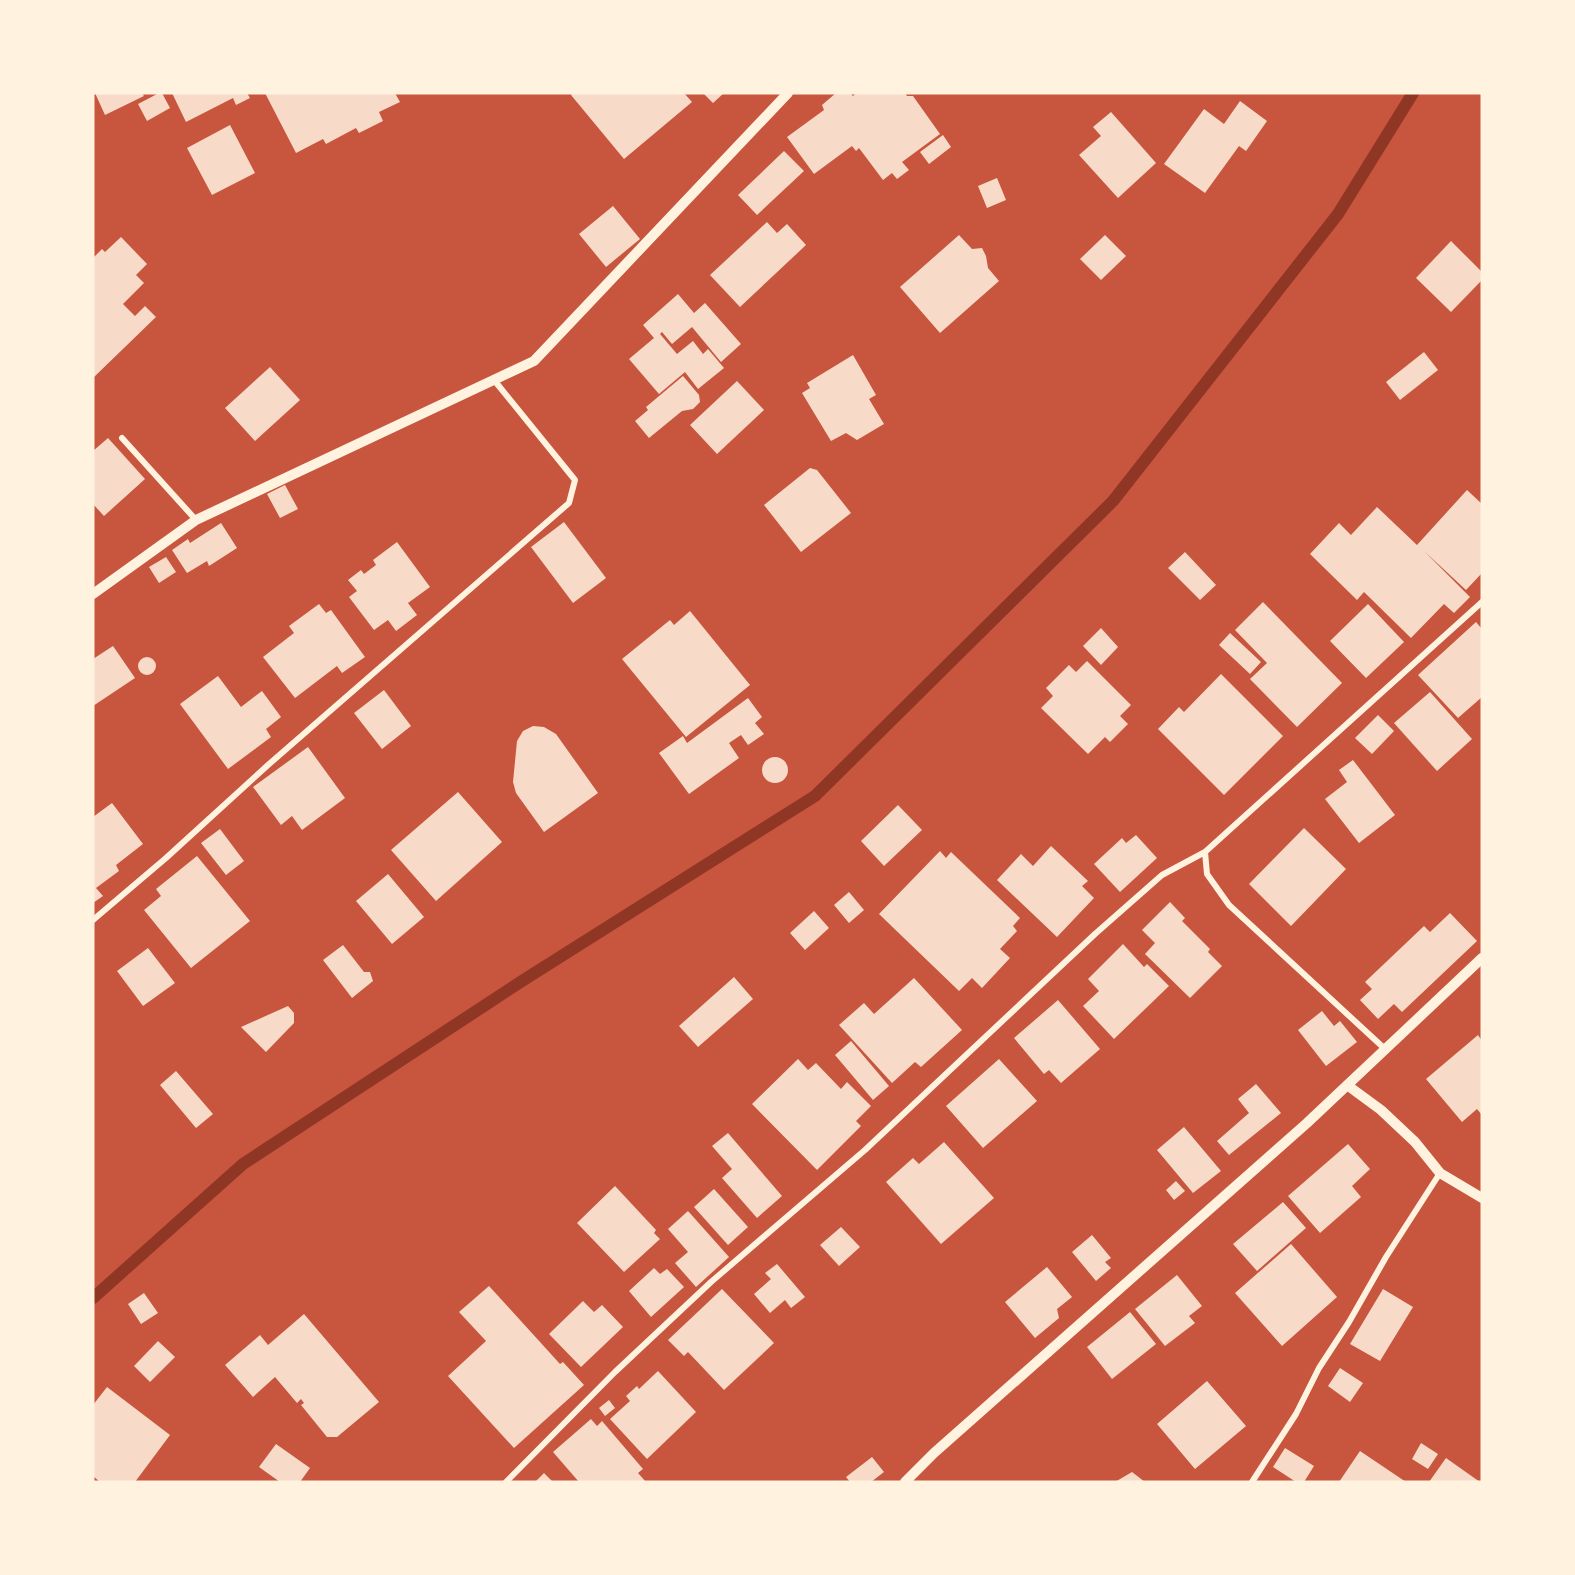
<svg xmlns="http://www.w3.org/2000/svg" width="1575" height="1575" font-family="'Crimson Pro',serif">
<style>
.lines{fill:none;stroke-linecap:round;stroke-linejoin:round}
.stream{stroke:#8f3625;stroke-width:12}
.building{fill:#f7dbc8}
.minor{stroke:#fff3e0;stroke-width:6}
.tertiary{stroke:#fff3e0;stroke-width:10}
</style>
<rect width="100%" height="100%" fill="#c8553d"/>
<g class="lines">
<path class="stream" d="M93 1298 243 1164 522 981 815 796 1113 501 1338 214 1413 93"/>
</g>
<path class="building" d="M95 93H142L144 96 105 115Z
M159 93H162L170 108 147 121 138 104Z
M172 93H247L250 98 236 105 233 98 186 122Z
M265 93H395L400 102 379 112 383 121 359 133 356 128 326 144 323 139 296 153Z
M573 93H684L692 102 624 159 571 95Z
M703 93H724L713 103Z
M836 93H850L853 96 856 93H905L907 96H913L940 134 902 162 909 170 897 179 892 173 883 180 859 148 856 151 852 146 814 174 787 137 824 110 822 105Z
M1240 101 1267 121 1246 151 1239 146 1205 193 1164 164 1204 109 1224 124Z
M1111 112 1156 163 1118 198 1079 155 1101 136 1093 127Z
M230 125 255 173 212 195 187 148Z
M943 135 951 147 929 164 920 152Z
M784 151 804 171 757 215 738 195Z
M997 178 1006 200 987 208 978 186Z
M613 206 640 239 606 267 579 234Z
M767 222 777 233 787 224 806 245 740 307 710 275Z
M959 235 972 249 982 248 986 256 988 268 999 281 940 333 900 287Z
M1105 235 1126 256 1101 280 1080 259Z
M121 237 147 264 136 275 144 283 123 304 135 316 145 306 156 317 93 378V258L102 249 105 252Z
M1451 241 1482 272V280L1451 312 1416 278Z
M678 294 694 313 705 303 741 344 721 362 692 327 672 344 662 332 660 334 677 354 693 341 703 354 708 349 724 368 698 389 685 372 659 394 629 359 654 338 643 325Z
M1424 352 1438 370 1400 400 1386 382Z
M853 355 876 395 869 399 884 424 857 440 846 433 831 441 802 393 810 388 807 383Z
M270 367 300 400 255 441 225 408Z
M683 376 699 395 700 402 693 409 682 411 649 438 635 421 648 410 646 407Z
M737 381 764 410 717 454 690 425Z
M108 438 145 479 104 516 93 504V451Z
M810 468 817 470 851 513 801 552 764 505Z
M285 485 298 509 280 518 267 494Z
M1467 490 1482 504V573L1466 590 1424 551 1470 597 1454 613 1444 604 1411 638 1364 592 1357 600 1310 554 1339 523 1351 535 1377 507 1417 545Z
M564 522 606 578 573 603 531 547Z
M221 523 237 548 209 566 207 561 187 573 172 550 188 539 190 543Z
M397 542 430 587 408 603 417 615 396 631 388 620 374 630 349 597 357 591 348 580 361 570 364 574 376 565 373 560Z
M1185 552 1216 585 1200 600 1168 568Z
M166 557 176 572 159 583 149 567Z
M1263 602 1342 683 1297 727 1250 679 1267 663 1235 630Z
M319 604 326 613 331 610 365 657 342 673 337 666 295 698 263 657 294 633 289 626Z
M1368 604 1404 642 1366 678 1330 641Z
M690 611 750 685 686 737 622 659 670 620 674 625Z
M1476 622 1482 629V697L1458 718 1418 675Z
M1101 628 1118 647 1101 665 1083 646Z
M1230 633 1261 662 1250 674 1219 645Z
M113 646 135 678 93 706V659Z
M138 666a9 9 0 1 1 18 0a9 9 0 1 1-18 0Z
M1087 661 1131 705 1120 716 1128 724 1110 742 1105 737 1088 754 1041 708 1053 696 1046 688 1069 665 1076 672Z
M1221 674 1283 736 1224 795 1158 729 1179 707 1184 712Z
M218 676 241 707 262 691 281 717 266 729 271 737 228 769 180 704Z
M384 690 411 726 382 749 354 713Z
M1430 692 1472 739 1437 771 1394 723Z
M748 698 762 717 755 723 764 734 748 745 741 735 729 743 739 758 689 794 659 753 683 736 687 743Z
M1378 715 1394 731 1372 754 1355 738Z
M533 726 544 727 556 734 598 793 544 832 516 793 513 782 517 741 523 731Z
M308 747 345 798 302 830 292 816 281 825 253 787Z
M762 770a13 13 0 1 1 26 0a13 13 0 1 1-26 0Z
M1353 760 1395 815 1359 843 1325 799 1347 782 1339 770Z
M458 792 502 842 436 901 391 850Z
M112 803 143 844 116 865 119 871 96 888 103 896 93 903V817Z
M898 805 922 830 884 866 861 841Z
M1304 828 1346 869 1291 926 1249 884Z
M220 829 244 861 226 875 201 843Z
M1136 835 1157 858 1120 892 1094 864 1122 838 1126 843Z
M1051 846 1088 881 1082 886 1094 898 1057 937 997 880 1021 854 1033 866Z
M940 851 946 858 951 852 1020 918 1013 926 1017 931 1000 949 1010 958 982 988 972 978 959 991 879 914Z
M197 856 250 921 191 968 144 910 161 896 156 889Z
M388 874 424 917 392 944 356 901Z
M849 892 864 910 849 923 834 905Z
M1170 902 1185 918 1182 921 1210 949 1208 952 1222 966 1190 998 1145 954 1155 943 1142 930Z
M814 911 829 928 805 950 790 933Z
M1450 913 1477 941 1402 1012 1394 1004 1378 1019 1360 1000 1372 989 1365 982 1424 926 1430 932Z
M1123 944 1144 967 1147 964 1169 986 1114 1039 1083 1006 1099 991 1088 979Z
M343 945 364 972H370L373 981 352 998 323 960Z
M148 948 175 983 143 1006 117 971Z
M734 977 753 999 698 1047 679 1026Z
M914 978 962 1030 921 1067 915 1062 892 1083 839 1025 864 1003 874 1014Z
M1058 1000 1100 1049 1061 1083 1049 1070 1044 1074 1014 1038Z
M288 1006 294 1013V1023L266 1052 241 1027Z
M1322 1011 1334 1026 1340 1021 1357 1042 1326 1066 1298 1030Z
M1478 1035 1482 1041V1115L1477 1109 1462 1122 1426 1079Z
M851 1041 889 1086 873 1100 835 1055Z
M798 1059 808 1070 816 1063 841 1089 847 1082 871 1106 856 1121 861 1126 817 1170 752 1104Z
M999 1059 1037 1101 983 1148 946 1106Z
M176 1071 213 1114 196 1128 160 1085Z
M1256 1084 1281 1113 1229 1155 1217 1141 1249 1113 1238 1099Z
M1184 1127 1221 1171 1193 1193 1157 1150Z
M728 1133 782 1196 757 1218 722 1178 732 1169 712 1146Z
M944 1142 994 1198 941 1244 886 1182 913 1158 919 1164Z
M1348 1144 1370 1169 1352 1186 1361 1197 1320 1233 1288 1196Z
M1176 1181 1185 1191 1174 1200 1166 1190Z
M615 1186 656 1230 654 1233 660 1239 624 1272 577 1223Z
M714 1189 748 1227 728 1245 694 1207Z
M1283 1202 1306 1228 1257 1271 1233 1244Z
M688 1211 729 1257 696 1287 675 1263 688 1252 668 1229Z
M841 1227 860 1247 839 1266 820 1245Z
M1092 1235 1111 1258 1105 1262 1111 1268 1096 1281 1072 1252Z
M1291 1244 1337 1297 1282 1346 1235 1293Z
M777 1264 805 1297 791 1308 785 1300 770 1313 754 1294 771 1279 765 1273Z
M1047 1267 1072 1297 1057 1309 1059 1318 1035 1338 1005 1302Z
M654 1268 660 1274 667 1269 684 1287 651 1317 629 1291Z
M1177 1275 1202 1306 1189 1316 1195 1323 1165 1346 1135 1309Z
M489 1286 560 1364 563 1362 584 1385 514 1448 448 1376 486 1341 459 1312Z
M722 1289 774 1343 724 1390 688 1352 684 1356 668 1340Z
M1383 1289 1413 1307 1380 1361 1350 1344Z
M144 1293 158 1313 141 1324 128 1304Z
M583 1301 594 1312 602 1305 623 1327 581 1367 549 1334Z
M1130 1312 1156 1344 1112 1379 1087 1347Z
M304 1314 379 1402 337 1437H327L301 1405 304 1403 301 1399 297 1403 275 1377 253 1397 225 1365 260 1335 268 1345Z
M158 1341 175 1357 150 1382 134 1366Z
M1340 1368 1363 1383 1350 1402 1328 1386Z
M658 1371 696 1412 647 1459 610 1419 630 1401 626 1396 637 1386 639 1389Z
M1207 1381 1246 1426 1195 1469 1157 1424Z
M107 1387 170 1435 135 1482H100L93 1476V1405Z
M609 1400 615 1408 605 1416 599 1408Z
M591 1419 597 1426 602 1421 643 1469 638 1473 646 1482H579L553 1452Z
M1421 1443 1438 1454 1428 1469 1412 1459Z
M276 1444 310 1468 300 1482H280L259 1467Z
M1285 1448 1314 1466 1304 1482H1296L1273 1467Z
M1360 1451 1406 1482H1339Z
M872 1457 884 1472 871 1482H850L846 1477Z
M1446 1458 1480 1482H1429Z
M1132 1472 1145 1482H1115Z
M544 1473 553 1482H535Z"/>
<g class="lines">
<path class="minor" d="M122 438 196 520
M1205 852 1207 874 1229 905 1385 1049
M93 920 166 858 268 765 569 503 575 480 494 380
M506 1482 615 1372 711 1282 865 1150 1095 934 1162 875 1205 852 1482 602
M1252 1482 1296 1414 1319 1368 1349 1322 1386 1257 1440 1173"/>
<path class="tertiary" d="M93 594 196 520 534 361 788 93
M1347 1085 1381 1110 1415 1142 1440 1173 1482 1198
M905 1482 934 1453 1307 1123 1482 958"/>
</g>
<rect width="1575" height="1575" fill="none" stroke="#fff3e0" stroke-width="189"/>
</svg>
